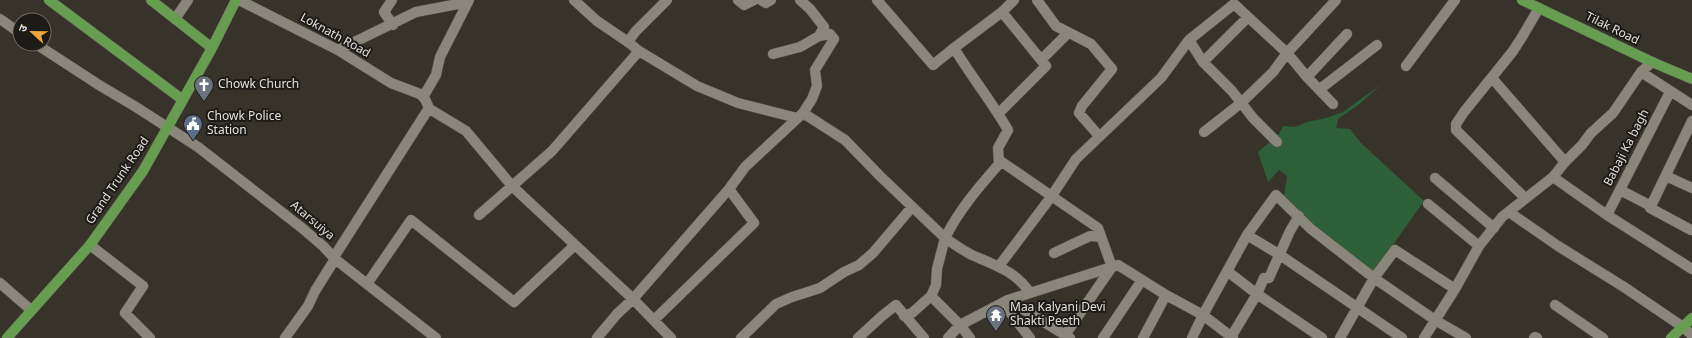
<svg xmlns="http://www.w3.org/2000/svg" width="1692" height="338" font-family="Georgia,'Noto Sans Devanagari',serif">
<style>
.green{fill:#2d5f39}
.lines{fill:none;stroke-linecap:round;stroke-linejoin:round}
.minor-casing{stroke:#56524a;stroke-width:11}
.major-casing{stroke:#56524a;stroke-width:11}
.minor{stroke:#8b867c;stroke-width:10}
.major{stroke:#669d51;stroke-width:10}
.labels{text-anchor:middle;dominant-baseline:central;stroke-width:4;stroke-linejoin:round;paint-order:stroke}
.street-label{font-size:12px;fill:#e2dfd9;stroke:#1d1b17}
.poi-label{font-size:12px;fill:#e2dfd9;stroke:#1d1b17;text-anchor:start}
</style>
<rect width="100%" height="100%" fill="#37332a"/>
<path class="green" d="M1382 84 1358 105 1338 119 1336 128 1350 129 1361 143 1424 201 1373 273 1333 243 1284 196 1287 176 1279 170 1268 182 1258 152 1279 134 1283 126 1295 127 1307 122 1326 118 1343 112Z"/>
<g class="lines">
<defs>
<path id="minor" d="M239 0 338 50 391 83 420 94 425 99 429 108 334 257
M392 0 384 12 393 25
M574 0 597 21 628 42
M738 0 744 5 754 0
M761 0 766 3 771 0
M800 0 810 9 824 27 819 36
M877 0 933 65 954 48
M1014 0 1002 12 954 48C971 76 992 102 1008 130L998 148 999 164C978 188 959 210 945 238 954 244 962 250 972 255 994 265 1016 271 1030 293L1008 300 1070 338
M1037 0 1056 26 1091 44 1112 69 1082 106 1079 113 1099 136
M0 19 20 33
M175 19 188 0
M1189 40 1203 62 1232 91 1253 118 1277 142
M36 44 99 85 136 107 198 147 302 228 323 246 335 259 436 338
M338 50 416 12 468 2 469 0
M639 51 697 86 738 103 797 118
M1041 60 1068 33
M1203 62 1247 18
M1406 66 1455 0
M1641 72 1692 105
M1307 77 1347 34
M1492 78 1565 162
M1320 89 1377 45
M423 97 436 75 440 57 468 2
M428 108 466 131 512 186 633 299 617 314 597 338
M803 113 845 140 881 177 945 238 937 269 936 285 931 296 912 313 904 316
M998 114 1046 66 1002 12
M1204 132 1241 103 1273 72 1287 53 1336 0
M999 160 1098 228 1112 267 1065 335
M1666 176 1692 188
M1553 177 1607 215 1692 269
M1435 178 1494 228
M1620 190 1651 206
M1525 198 1456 130V124L1464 112 1513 51 1522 37 1539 8
M1428 204 1479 246
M1509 212 1558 246 1624 287 1683 327 1692 335
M479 215 552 151 639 51 628 42 635 32 667 0
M1607 215 1670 92
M1691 230 1650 208 1692 121
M1247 235 1280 255 1402 338
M90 245 143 286 125 313 150 338
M1054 253 1090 236 1101 237
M999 266 1051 197 1076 159 1161 78 1189 40 1234 4 1287 53 1307 77 1333 104
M1227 271 1257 294 1322 338
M0 283 31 310
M367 284 411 220 514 302 575 245
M1030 293 1118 265 1166 295 1203 315 1247 235 1276 195 1311 229 1374 278 1435 320 1466 338
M931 296 960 325 948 338
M1555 305 1603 338
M654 320 754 223 729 189
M1231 337 1257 294 1264 278H1269L1290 231 1299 216
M285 338 308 306 315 291 335 259
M671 338 633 299 729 189 745 167 803 113 812 99 817 86 815 70 834 39 830 34 819 36 800 47 773 54
M741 338 776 304 792 297 820 288 844 272 859 265 873 253 912 207
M858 338 882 316 896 305 924 338
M970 338 960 325 1008 300 1009 311 1030 338
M1103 338 1142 280
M1143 338 1166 295
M1192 338 1203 315 1233 338
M1340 338 1374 278 1395 250 1455 289
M1424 338 1455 289 1479 246 1502 217 1553 177 1565 162 1582 145 1591 133 1613 113 1641 72 1652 62
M1534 338 1535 337 1537 338"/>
<path id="major" d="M49 0 183 100
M151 0 212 48
M1522 0 1652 62 1692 79
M7 338 90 245 143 171 212 48 236 0
M1671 338 1692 318"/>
</defs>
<use href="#minor" class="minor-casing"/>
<use href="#major" class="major-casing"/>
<use href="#minor" class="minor"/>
<use href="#major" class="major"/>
</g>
<defs>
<symbol id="church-pin" viewBox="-11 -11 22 30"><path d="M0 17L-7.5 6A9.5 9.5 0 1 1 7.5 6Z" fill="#6b7280" stroke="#1d1b17"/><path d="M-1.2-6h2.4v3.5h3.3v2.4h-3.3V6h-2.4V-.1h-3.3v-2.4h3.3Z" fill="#fff"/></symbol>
<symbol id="civic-pin" viewBox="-11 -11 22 30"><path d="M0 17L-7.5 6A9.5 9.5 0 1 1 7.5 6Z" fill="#5c6f8a" stroke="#1d1b17"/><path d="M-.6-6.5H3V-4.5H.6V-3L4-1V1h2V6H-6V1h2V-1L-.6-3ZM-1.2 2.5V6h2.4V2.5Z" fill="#fff"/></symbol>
<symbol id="temple-pin" viewBox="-11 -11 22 30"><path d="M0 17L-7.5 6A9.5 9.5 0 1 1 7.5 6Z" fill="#6b7280" stroke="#1d1b17"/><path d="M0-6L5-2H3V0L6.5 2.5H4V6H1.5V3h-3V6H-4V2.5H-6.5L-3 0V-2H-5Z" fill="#fff"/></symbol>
</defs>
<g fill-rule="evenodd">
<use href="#church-pin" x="193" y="74" width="22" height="30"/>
<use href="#civic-pin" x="182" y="113" width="22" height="30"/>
<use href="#temple-pin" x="985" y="304" width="22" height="30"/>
</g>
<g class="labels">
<g class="street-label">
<text transform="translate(1612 29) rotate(26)">Tilak Road</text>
<text transform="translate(335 36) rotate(29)">Loknath Road</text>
<text transform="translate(1627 148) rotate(-63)">Babaji Ka bagh</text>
<text transform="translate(118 181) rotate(-56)">Grand Trunk Road</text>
<text transform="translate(312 221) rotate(40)">Atarsuiya</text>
</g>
<g class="poi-label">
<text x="218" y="85">Chowk Church</text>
<text x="207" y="117">Chowk Police<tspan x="207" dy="14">Station</tspan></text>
<text x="1010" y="308">Maa Kalyani Devi<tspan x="1010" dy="14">Shakti Peeth</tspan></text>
</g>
</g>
<g transform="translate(32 32) rotate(292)"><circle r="19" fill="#1d1b17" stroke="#6c6965"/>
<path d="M0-3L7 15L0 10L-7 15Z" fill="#efa73d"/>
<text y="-6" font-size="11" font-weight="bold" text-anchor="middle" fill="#e2dfd9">उ</text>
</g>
</svg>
